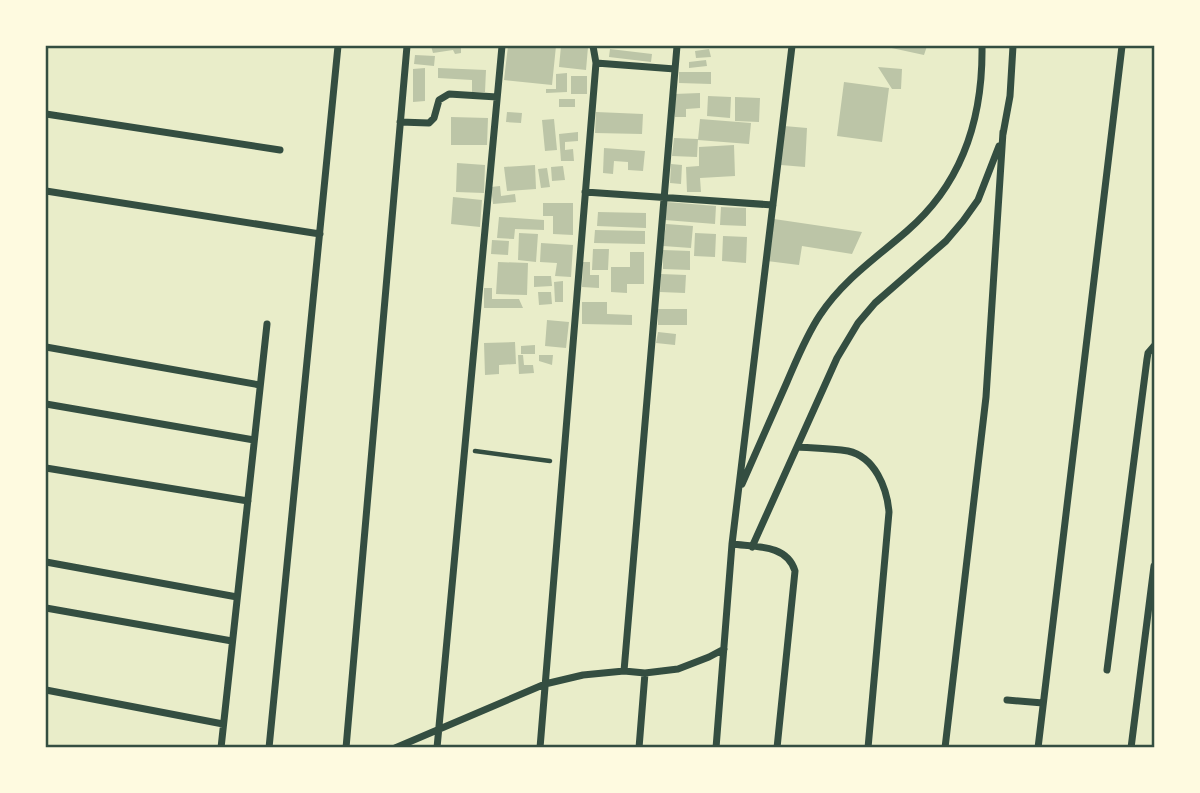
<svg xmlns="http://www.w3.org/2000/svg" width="1200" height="793" font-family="Lato,sans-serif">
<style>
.building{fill:#bcc5a7}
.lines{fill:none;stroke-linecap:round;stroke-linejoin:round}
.path{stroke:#344e41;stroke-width:4.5}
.minor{stroke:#344e41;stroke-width:7}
.neatline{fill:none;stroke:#344e41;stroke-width:2.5}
</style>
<rect width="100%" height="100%" fill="#e9edc9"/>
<path class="building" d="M431 46H461V53L455 54 453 50 433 53Z
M508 46H556L552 85 504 80Z
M561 46 588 47 586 70 559 67Z
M887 47V46H927L924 55Z
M610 49 652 54 651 62 609 57Z
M709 49 711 57 696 58 695 51Z
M415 55 435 56 434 66 414 64Z
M706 60 707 66 689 68V62Z
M878 67 902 69 901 89H892Z
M425 68V101L413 102V69Z
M438 68 486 70 485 92H472V80L438 78Z
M679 72H711V84L679 83Z
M567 73V92L546 93V89H556V74Z
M571 76H587V94H571Z
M844 82 889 88 882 142 837 136Z
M700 93V108L686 109V117H675L674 94Z
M708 96 731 97 730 118 707 116Z
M735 97 760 98 759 122 735 121Z
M559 99H575V107H559Z
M507 112 522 113 521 123 506 122Z
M596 112 643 114 642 134 595 133Z
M451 117 488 118 487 145H451Z
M554 119 557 150 545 151 542 120Z
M700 119 751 123 749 144 698 140Z
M784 126 807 128 805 167 781 165Z
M578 132V141L565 142V150L573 149 574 161H561L559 134Z
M674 138 698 139 697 157 672 156Z
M734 145 735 176 700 178 701 192H687L686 167 699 166V147Z
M604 148 645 151 643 171 628 170V162L614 161 613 174 603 173Z
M457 163 485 165 484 193 456 192Z
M671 164 682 165 681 184 670 183Z
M535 165 536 189 507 191 504 167Z
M563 166 565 180 552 181 551 167Z
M547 168 550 187 541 188 538 169Z
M500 186 501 196 515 194 516 202 493 204 491 187Z
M453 197 482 200 480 227 451 224Z
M667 202 716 206 715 224 665 220Z
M543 203H573V235L553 234V216H543Z
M721 207 746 208V226L720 225Z
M598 212 646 213V228L597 226Z
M499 217 544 220V230L515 229 514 239 497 238Z
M774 219 862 232 852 254 802 246 799 265 767 261Z
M666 224 693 226 691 248 663 246Z
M595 230 645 231V244L594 243Z
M519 233 538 234 536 262 518 260Z
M695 233 716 234 715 257 694 256Z
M723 236 747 237 746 263 722 261Z
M492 240 509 241 508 255 491 254Z
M541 243 573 245 571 277 555 276 557 263 540 262Z
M593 249H609L608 270H592Z
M663 250 690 251V270L663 269Z
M630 252H644V284H627V293L611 292V267H630Z
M498 262 528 263 527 295 496 294Z
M583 262H590V275H599V288L582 287Z
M661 274 686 275 685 293 660 292Z
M534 276H551L552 286 534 287Z
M563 281V302H555L554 282Z
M484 288H492V299H519L523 308H484Z
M538 292H551L552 304 539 305Z
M582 302H607V314L632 315V325L582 324Z
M658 309H687V325H658Z
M547 320 569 322 566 348 545 346Z
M658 332 676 334 675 345 656 343Z
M515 342 516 364 499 365V374L485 375 484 343Z
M535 345V354H521V346Z
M518 355H523L524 365H533L534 373 519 374Z
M539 355H553L552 365 539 361Z"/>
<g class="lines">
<path class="path" d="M475 451 550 461"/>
<path class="minor" d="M596 63 675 69
M46 114 280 150
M400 122 429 123 434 118 439 100 449 94 497 97
M1003 134 1010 96 1013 46
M46 191 320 234
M585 192 773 205
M46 347 260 385
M46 404 254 440
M798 447C814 448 832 448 848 451 875 457 887 488 889 512L868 748
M46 468 248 501
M742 484C757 450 772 416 787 382 797 359 806 336 820 315 843 280 876 258 907 231 963 183 983 117 982 46
M732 544C755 547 787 544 795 571L777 748
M752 547 837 358 858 323 875 303 946 241 963 221 978 200 999 146
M46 562 237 597
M46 608 232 641
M1107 670 1147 359 1148 353 1154 346
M624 671 677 46
M46 690 223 724
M1007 700 1043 703
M221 748 267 324
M269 748 338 46
M346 748 407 46
M395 748 545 684 583 675 624 671 645 673 678 669 709 657 724 649
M437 748 502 46
M540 748 596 63 593 46
M639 748 645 673
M716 748 732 544 792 46
M945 748 986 397 1003 132
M1038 748 1122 46
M1131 748 1154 566"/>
</g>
<rect width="1200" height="793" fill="none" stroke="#fefae0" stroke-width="94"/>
<rect x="47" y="47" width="1106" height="699" class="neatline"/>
</svg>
